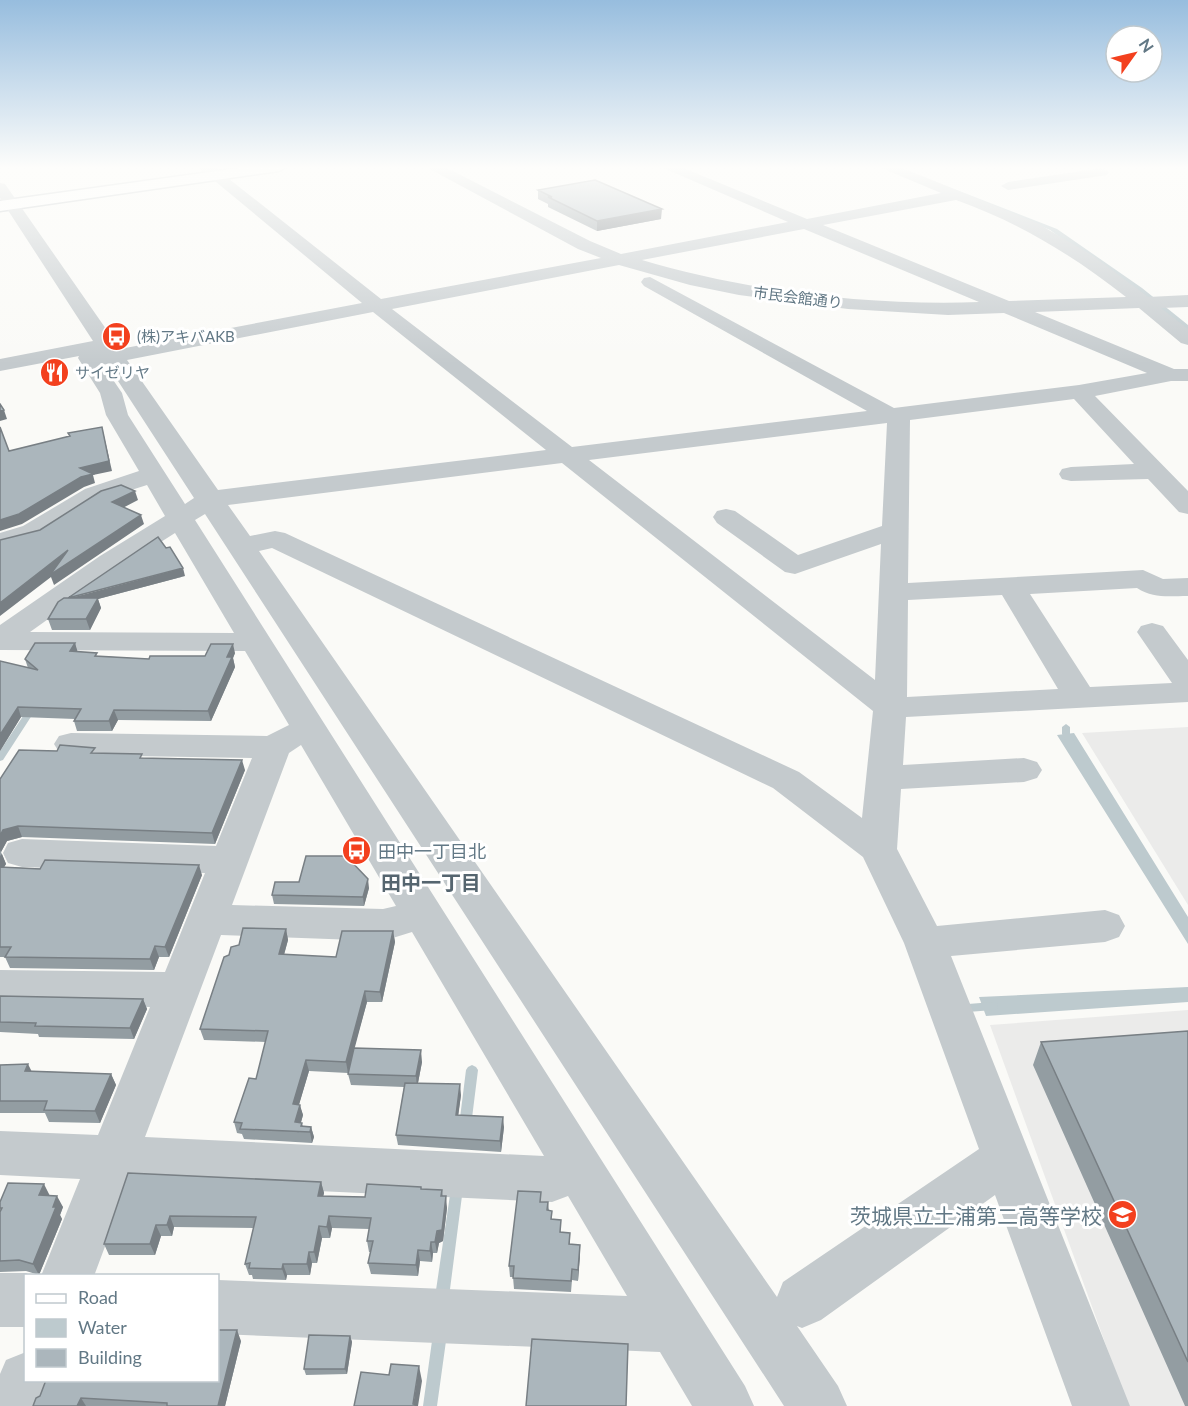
<svg xmlns="http://www.w3.org/2000/svg" width="1188" height="1406" font-family="Lato,'Noto Sans JP',sans-serif">
<style>
.built{fill:#ebebea}
.water{fill:#bdcace}
.lines{fill:none;stroke-linecap:round;stroke-linejoin:round}
.stream{fill:#bdcace;fill-rule:evenodd}
.major-casing{stroke:#b7bdc1;stroke-width:3}
.minor{fill:#c4cacd;fill-rule:evenodd}
.major{fill:#fff;fill-rule:evenodd}
.wall{fill:#939da2}
.shaded-wall{fill:#787f84}
.building{fill:#abb6bc;stroke:#787f84;stroke-width:1.5}
.labels{text-anchor:middle;dominant-baseline:central;stroke-width:6;stroke-linejoin:round;paint-order:stroke}
.far-street-label{font-size:15px;fill:#627885;stroke:#fff}
.far-poi-label{font-size:15px;fill:#627885;stroke:#fff;text-anchor:start}
.poi-label{font-size:18px;fill:#627885;stroke:#fff;text-anchor:start}
.neighbourhood-label{font-size:20px;font-weight:bold;fill:#55656f;stroke:#fff}
.near-poi-label{font-size:21px;fill:#627885;stroke:#fff;text-anchor:end}
</style>
<rect width="100%" height="100%" fill="#fafaf7"/>
<path class="built" d="M1188 727V905L1082 733Z
M1188 1010V1406H1128L990 1025Z"/>
<path class="water" d="M918 175 1057 229 1142 288 1188 325V332L1050 230Z
M1074 733 1188 917V944L1057 735Z
M1188 987V1002L986 1016 979 997Z"/>
<g class="lines">
<path class="stream" d="M32 706 36 709 3 760 0 761V751L29 707Z
M1066 724 1070 727V734L1075 743 1074 745H1068L1062 734V727Z
M993 1002 997 1003 998 1006 997 1009 993 1010 968 1012 964 1011 963 1008 964 1005 968 1004Z
M472 1065 476 1067 478 1070 471 1126 469 1130 465 1131 461 1130 459 1126 466 1070 468 1067Z
M457 1182 461 1184 463 1188 449 1297 447 1302 442 1304 437 1302 435 1297 451 1188 453 1184Z
M439 1334 444 1336 446 1341 437 1406H423L432 1341 434 1336Z"/>
<defs>
<path id="major" d="M246 167H286L279 171 0 211V201Z"/>
</defs>
<use href="#major" class="major-casing"/>
<path class="minor" d="M198 167H214L381 299 601 258 578 249 426 167H445L590 241 621 254 788 222 661 167H681L807 219 941 193 879 167H900L1037 223 1093 256 1148 297 1188 295V307L1161 308 1188 329V345L1181 343 1139 308 1035 312 1174 369H1188V381H1171L1095 396 1188 491V514L1179 512 1148 479 1071 481 1062 479 1059 474 1062 469 1071 467 1134 464 1074 399 910 420 908 583 1143 570 1163 579 1188 578V596C1169 596 1154 599 1137 588L1030 594 1090 687 1172 683 1137 632 1141 626 1152 623 1163 626 1188 660V702L906 717 903 765 1024 758 1037 762 1042 770 1037 778 1024 782 901 789 897 849 937 926 1105 910 1119 915 1125 926 1119 937 1105 942 951 956 1130 1406H1072L995 1195 821 1320 802 1328 797 1326 838 1386 847 1406H784L205 514 195 520 745 1386 754 1406H692L660 1352 218 1334V1280L627 1296 568 1196 552 1202 129 1182 94 1276H41L80 1179 0 1175V1131L98 1135 150 1007 0 1004V970L165 972 205 873 22 867 8 863 3 853 8 843 22 839 216 846 252 758 71 755 59 752 54 744 59 736 71 733 267 736 289 725 245 651 0 650V625L100 556 165 516 147 485 103 499 43 538 0 550V533L23 526 85 489 139 471 106 415 100 393 78 358 79 356 0 371V359L93 341 0 198V183L5 184 120 349 362 303ZM956 200C1018 222 1074 256 1126 297L1009 301 823 225ZM804 229 979 302C870 306 746 291 642 260ZM619 265 690 285 739 295 848 309 948 315 1004 313 1147 373 1079 385 894 408 650 277 644 278 641 282 644 286 867 411 572 447 392 309ZM373 312 546 450 218 490 127 360ZM107 364 194 498 185 504 128 415 122 393 103 365ZM887 423 882 526 798 555 735 511 726 509 717 511 713 517 717 523 785 572 795 574 881 544 875 680 589 460ZM562 463 873 711 862 818 799 772 285 533 275 531 250 536 228 505ZM175 533 234 633 30 632 120 568ZM272 548 773 788 863 857 904 943 979 1149 783 1282 777 1297 259 551ZM1002 595 1058 689 907 697 908 600ZM301 745 396 906 383 909 232 905 289 753ZM412 932 544 1156 145 1137 221 935 383 941Z
M1102 168 1109 172 1107 175 1008 190 1001 186 1008 182Z
M0 1273H26L32 1276H26V1327H0Z
M26 1352V1380H54L45 1406H0V1374L6 1360Z"/>
<use href="#major" class="major"/>
</g>
<path class="wall" d="M538 190 661 219 597 231 548 207V204L538 199Z
M185 576 98 599 101 608 90 630H52L48 619 68 598Z
M75 643 77 652 99 656 149 659 205 656 235 653 233 658 235 667 211 721 118 720 112 731H77L74 721 75 719 21 717 0 751V661L28 668 25 659Z
M97 754 144 758 245 770 215 844 22 837 7 841 1 852 6 864 4 867 202 875 169 957H159L154 970 10 968 5 957H0V779Z
M299 882 369 888 364 906 274 904 272 895Z
M286 929 288 940 284 955 336 957 393 931 395 942 382 1002H367L354 1048 422 1062 418 1083 461 1095 458 1115 504 1127 501 1152 398 1145 396 1135 404 1087 351 1085 348 1074 351 1061 348 1073 309 1071 299 1104 303 1115 301 1122 303 1126 311 1127 314 1137 312 1143 244 1139 242 1134 237 1133 234 1122 256 1079 266 1042 204 1040 200 1029 229 955 239 945Z
M0 996 143 999 147 1009 134 1039 39 1037 38 1034 0 1032Z
M1188 1031V1406H1185L1033 1065 1041 1042Z
M0 1065 31 1071 111 1074 116 1085 100 1123 49 1122 45 1113H0Z
M128 1173 321 1182 324 1193 323 1196 365 1197 422 1189 442 1190 443 1196 447 1208 443 1241 439 1243 437 1253H433L432 1262 420 1261 418 1276 371 1274 368 1263 371 1252H369L367 1241 369 1229 332 1228 330 1238H322L317 1263H312L310 1275H287L286 1280 253 1279 252 1275H249L245 1264 254 1228 174 1227 172 1236H161L155 1255H109L104 1244Z
M50 1195 63 1207 60 1215 62 1219 39 1275 26 1271 0 1272V1202Z
M541 1202H548L549 1210 552 1219 561 1232 570 1233V1244L580 1245 578 1281 572 1280 571 1292 514 1289 513 1277H510L509 1266Z
M350 1336 352 1342 347 1374 306 1375 304 1369Z
M241 1341 225 1406H33Z"/>
<path class="shaded-wall" d="M662 209 661 219 597 231V221Z
M4 410 7 419 0 421V411Z
M102 427 112 471 93 475 95 483 84 487 22 524 0 531V520L80 468Z
M135 491 138 500 115 512 112 502Z
M141 515 144 524 54 585 51 577 0 616V603L68 550Z
M183 568 185 576 98 599 101 608 90 630 86 619 67 599Z
M75 643 78 653 70 651Z
M233 644 235 653 233 658 235 667 211 721 208 711 227 657Z
M18 707 21 717 0 751V735Z
M114 710 118 720 112 731 109 721Z
M242 760 245 770 215 844 212 833Z
M18 826 22 837 7 841 1 852 0 850V836L3 830Z
M2 854 6 864 0 874V856Z
M199 865 202 875 169 957 165 947Z
M368 879 369 888 364 906 363 897Z
M286 929 288 940 281 965 279 954Z
M393 931 395 942 382 1002 380 992Z
M155 946 159 957 154 970 150 959Z
M365 991 367 1002 348 1073 346 1062Z
M143 999 147 1009 134 1039 130 1028Z
M421 1050 422 1062 417 1088 416 1076Z
M306 1060 309 1071 296 1115 293 1104Z
M28 1064 34 1076 25 1071Z
M111 1074 116 1085 100 1123 95 1111Z
M460 1084 461 1095 457 1125 456 1115Z
M300 1105 303 1115 298 1133 295 1122Z
M503 1117 504 1127 501 1152 500 1141Z
M311 1127 314 1137 312 1143 310 1132Z
M321 1182 324 1193 321 1207 318 1196Z
M44 1184 50 1196 39 1195Z
M57 1196 63 1207 60 1215 62 1219 39 1275 33 1264Z
M446 1196 447 1208 443 1241 439 1243 437 1253 435 1242Z
M170 1216 174 1227 172 1236 167 1225Z
M329 1216 332 1228 330 1238 327 1227Z
M156 1225 161 1236 155 1255 150 1244Z
M319 1226 322 1238 317 1263 314 1252Z
M431 1242 433 1253 432 1262 430 1251Z
M580 1245V1256L578 1281V1270Z
M418 1250 420 1261 418 1276 416 1265Z
M309 1252 312 1263 310 1275 307 1264Z
M283 1264 287 1275 286 1280 282 1269Z
M237 1330 241 1341 225 1406H218Z
M350 1336 352 1342 347 1374 345 1369Z
M419 1366 422 1381 418 1406H413Z
M81 1398 86 1406H77Z"/>
<path class="building" d="M595 180 662 209 597 221 548 197H552L538 190Z
M0 404 4 410 0 411Z
M0 427 9 451 70 436 68 433 102 427 109 461 80 468 93 474 81 477 19 514 0 520Z
M121 485 135 491 112 502 141 515 50 575 68 550 0 603V540L40 530 101 491Z
M158 537 166 548 170 547 183 568 68 598Z
M64 598H98L86 619H48L58 602Z
M35 643H75L70 651 97 653 95 656 149 659 150 656H205L211 644H233L227 657H232L208 711 114 710 109 721H74L81 709 18 707 0 735V661L38 670 25 659Z
M60 745 95 748 91 753 142 754 140 758 242 760 212 833 18 826 3 830 0 836V779L19 750 57 751Z
M306 856H346L368 879 363 897 272 895 275 882H299Z
M45 860 199 865 165 947 155 946 150 959 5 957 11 947H0V867L40 869Z
M243 928 286 929 279 954 336 957 342 931H393L380 992 365 991 346 1062 306 1060 293 1104 300 1105 295 1122 302 1123 301 1126 311 1127 310 1132 240 1129 242 1123 234 1122 249 1078 256 1079 268 1031 200 1029 224 957 229 955 231 947 239 945Z
M0 996 143 999 130 1028 35 1026 36 1023 0 1022Z
M1188 1031V1362L1041 1042Z
M354 1048 421 1050 416 1076 348 1074Z
M28 1064 25 1071 111 1074 95 1111 44 1110 47 1101H0V1065Z
M405 1083 460 1084 456 1115 503 1117 500 1141 396 1135Z
M128 1173 321 1182 318 1196 365 1197 367 1184 421 1187V1189L442 1190 441 1196H446L442 1230 437 1231 435 1242H431L430 1251 418 1250 416 1265 368 1263 373 1241H367L371 1218 329 1216 327 1227 319 1226 314 1252H309L307 1264H283L282 1269 249 1268 250 1263 245 1264 256 1217 170 1216 167 1225H156L150 1244H104Z
M8 1183 44 1184 39 1195 57 1196 53 1207H56L33 1264 19 1260 0 1261V1212L2 1208H0V1202Z
M518 1191 541 1192 540 1202H548L547 1210 552 1211 551 1219 561 1220 560 1232 570 1233 569 1244 580 1245 578 1270 572 1269 571 1281 513 1278 514 1266H509Z
M218 1330H237L218 1406H167V1403L81 1398 77 1406H33L36 1398 40 1396 46 1380H218Z
M309 1335 350 1336 345 1369H304Z
M532 1339 628 1344 626 1406H526Z
M391 1364 419 1366 413 1404 417 1405V1406H354L361 1372 389 1375Z"/>
<linearGradient id="sky" x2="0" y2="1"><stop stop-color="#97bdde"/><stop offset="0.46" stop-color="#fdfdfb"/><stop offset="1" stop-color="#fdfdfb" stop-opacity="0"/></linearGradient>
<rect width="1188" height="364" fill="url(#sky)"/>
<defs>
<symbol id="bus-disc" viewBox="-11 -11 22 22"><circle r="9.5" fill="#f3401e" stroke="#fff"/><path d="M-5-6H5V4H4V6H2V4H-2V6H-4V4H-5ZM-3.5-4V0h7V-4ZM-3.5 1.2v1.5H-2V1.2ZM2 1.2v1.5H3.5V1.2Z" fill="#fff"/></symbol>
<symbol id="restaurant-disc" viewBox="-11 -11 22 22"><circle r="9.5" fill="#f3401e" stroke="#fff"/><path d="M-5-6h1v4h1v-4h1v4h1v-4h1v5L-1.5 .5V6h-2V.5L-5-1ZM5-6V6H3V1.5H1.5Q1.5-4 5-6Z" fill="#fff"/></symbol>
<symbol id="school-disc" viewBox="-11 -11 22 22"><circle r="9.5" fill="#f3401e" stroke="#fff"/><path d="M0-5L7-2L0 1L-7-2ZM-4 1L0 2.5L4 1V4Q0 6-4 4Z" fill="#fff"/></symbol>
</defs>
<g fill-rule="evenodd">
<use href="#bus-disc" x="100" y="320" width="33" height="33"/>
<use href="#restaurant-disc" x="38" y="356" width="33" height="33"/>
<use href="#bus-disc" x="340" y="834" width="33" height="33"/>
<use href="#school-disc" x="1106" y="1198" width="33" height="33"/>
</g>
<g class="labels">
<g class="far-street-label">
<text transform="translate(798 297) rotate(7)">市民会館通り</text>
</g>
<g class="far-poi-label">
<text x="137" y="336">(株)アキバAKB</text>
<text x="75" y="372">サイゼリヤ</text>
</g>
<g class="poi-label">
<text x="378" y="851">田中一丁目北</text>
</g>
<g class="neighbourhood-label">
<text x="431" y="882">田中一丁目</text>
</g>
<g class="near-poi-label">
<text x="1102" y="1215">茨城県立土浦第二高等学校</text>
</g>
</g>
<rect x="24" y="1274" width="195" height="108" fill="#ffffff" stroke="#c0c9ce" stroke-width="1.5"/>
<rect x="36" y="1294" width="30" height="9" fill="#ffffff" stroke="#c0c9ce" stroke-width="1.5"/>
<text x="78" y="1304" font-size="18" fill="#627885">Road</text>
<rect x="36" y="1319" width="30" height="18" fill="#bdcace" stroke="#c0c9ce" stroke-width="1.5"/>
<text x="78" y="1334" font-size="18" fill="#627885">Water</text>
<rect x="36" y="1349" width="30" height="18" fill="#abb6bc" stroke="#c0c9ce" stroke-width="1.5"/>
<text x="78" y="1364" font-size="18" fill="#627885">Building</text>
<g transform="translate(1134 54) rotate(56)"><circle r="28" fill="#ffffff" stroke="#c0c9ce" stroke-width="1.5"/>
<path d="M0-4.5L10 22L0 15L-10 22Z" fill="#f3401e"/>
<text y="-9" font-size="16" font-weight="bold" text-anchor="middle" fill="#627885">N</text>
</g>
</svg>
